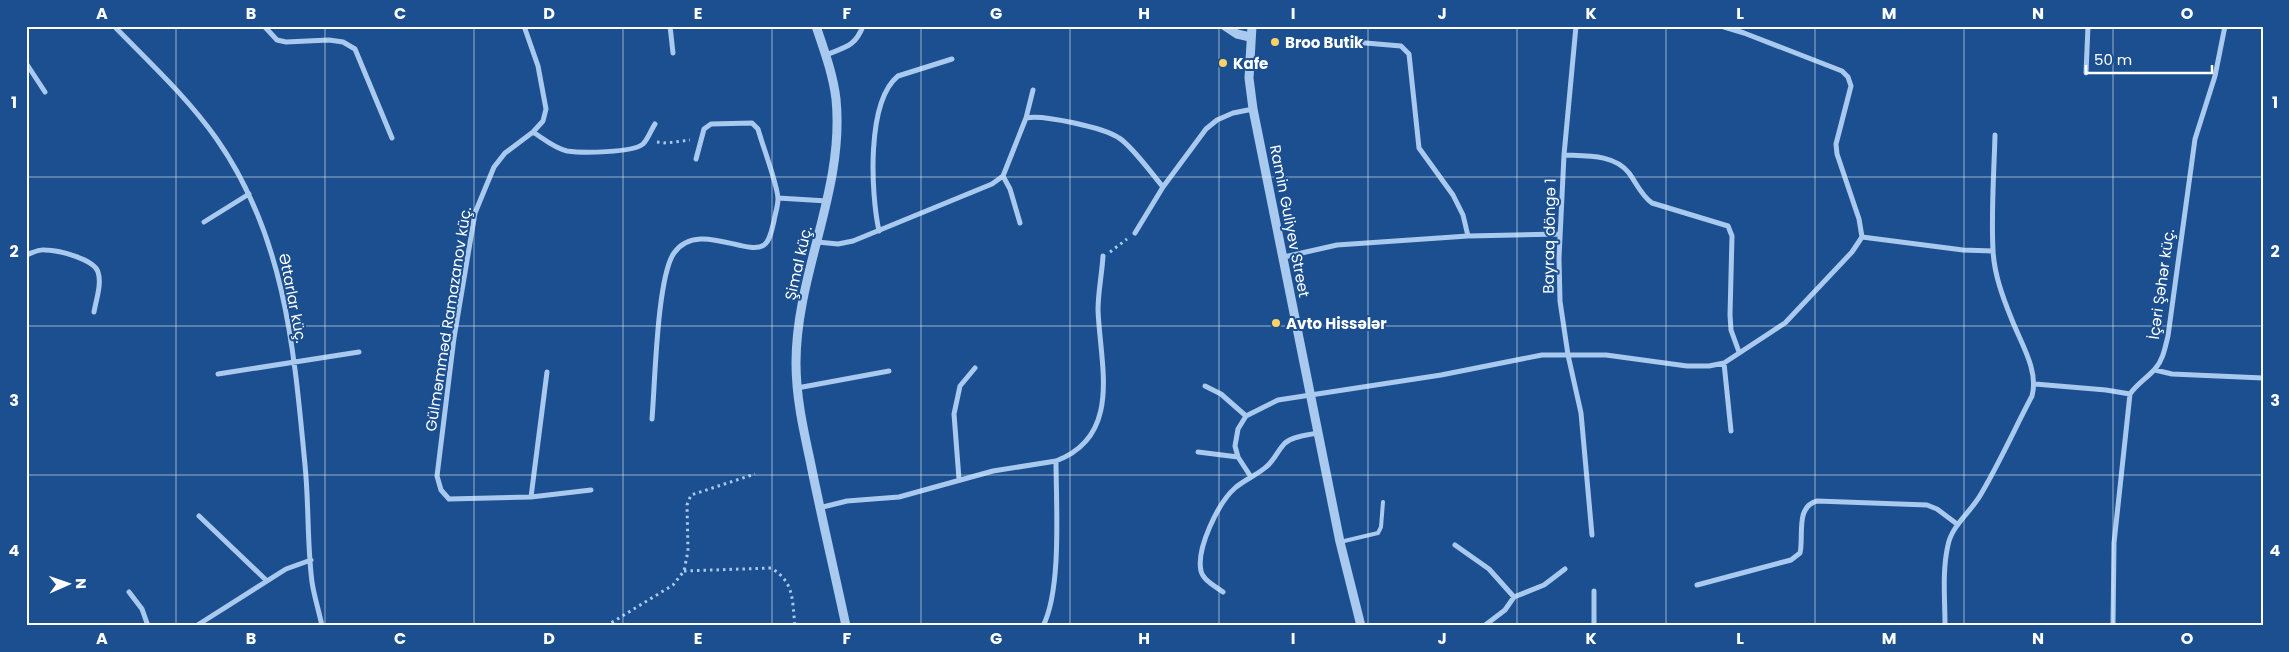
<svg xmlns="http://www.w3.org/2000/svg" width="2289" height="652" font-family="Poppins,sans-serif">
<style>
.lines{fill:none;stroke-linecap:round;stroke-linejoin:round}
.path{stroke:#a9c9ee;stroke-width:3;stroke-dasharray:2.5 4;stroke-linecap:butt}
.service{stroke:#a9c9ee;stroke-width:4}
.minor{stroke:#a9c9ee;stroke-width:5}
.tertiary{stroke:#a9c9ee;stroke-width:9}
.grid{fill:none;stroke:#fff;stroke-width:1;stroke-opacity:0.55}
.poi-dot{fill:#ffd166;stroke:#1b4f8f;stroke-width:2}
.labels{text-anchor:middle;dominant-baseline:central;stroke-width:4;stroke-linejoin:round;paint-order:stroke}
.poi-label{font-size:15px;font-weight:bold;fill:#fff;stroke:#1b4f8f;text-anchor:start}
.street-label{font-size:15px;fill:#fff;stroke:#1b4f8f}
.neatline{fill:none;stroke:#fff;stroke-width:2}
.grid-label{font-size:16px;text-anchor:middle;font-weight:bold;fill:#fff}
</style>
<rect width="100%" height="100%" fill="#1b4f8f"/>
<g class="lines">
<path class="path" d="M657 142 667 143 690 140
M1110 252 1127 239
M684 571 771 568C795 582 792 601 795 626
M606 626 673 585 684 571 688 551 687 505 691 495 755 474"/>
<path class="service" d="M1340 542 1378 533 1381 527 1383 502"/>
<path class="minor" d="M114 26C149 62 187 97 216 138 285 236 294 349 305 465 309 504 307 543 312 582 314 596 319 611 322 626
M264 26 277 40 286 42 329 40 343 42 355 49 392 138
M524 26 538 66 546 109 543 121 533 132 505 153 494 167 475 213 454 338 437 476 441 490 449 499 531 497 591 490
M670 26 673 53
M1576 26 1564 155 1559 258 1560 301 1568 355 1581 413 1592 535
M1721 26 1744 33 1842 71 1848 77 1851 86 1836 144 1837 154 1859 219 1862 237
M1342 41 1401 46 1409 54 1419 148 1453 195 1463 215 1468 236
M826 55C845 47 855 47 863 26
M26 63 45 92
M2086 73 2088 26
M1026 118 1033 90
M533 132C544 139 554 148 567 151 581 153 633 153 643 144 648 139 651 130 655 124
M1564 155C1586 156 1614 154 1629 173 1637 184 1641 195 1652 203L1728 226 1732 236 1730 315 1731 330 1739 352
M1003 176 1010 189 1020 223
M778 198 827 201
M204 222 249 194
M879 231C871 194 866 102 898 76L952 59
M1135 233 1163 187 1206 129 1217 120 1233 113 1253 109
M817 242 838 244 853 241 992 184 1003 176 1026 118C1042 114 1105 128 1119 138 1131 145 1153 175 1163 187
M26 255C32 253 39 249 45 250 58 250 94 259 98 272 102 284 96 300 94 312
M1284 257 1337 245 1468 236 1560 234
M1724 363 1731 431
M2155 370 2172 374 2263 378
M218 374 359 352
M2035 384 2106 390 2130 394
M1205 386 1221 394 1246 416
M797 388 889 371
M652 419C655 384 657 277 674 253 697 220 747 257 764 245 770 241 772 229 774 221 775 214 778 206 778 199 778 186 762 144 758 129L752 123 711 124 704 129 696 159
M1198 452 1238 457
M1251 477 1238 457 1235 446 1238 429 1246 416 1278 400 1441 375 1542 355H1606L1687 366H1709L1724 363 1785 323 1852 252 1862 237 1963 250 1993 251
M959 479 954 414 960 386 975 368
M531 497 547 372
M819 508 847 501 899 497 993 471 1056 461C1123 436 1100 364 1098 310 1098 292 1102 274 1103 256
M199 516 267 581
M1455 545 1489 569 1514 597
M1697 585 1791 560 1800 553C1804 536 1795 507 1817 501L1927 505 1937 509 1957 524
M1594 591V626
M129 592 142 609 148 626
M1223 592C1215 586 1203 580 1201 571 1196 549 1218 503 1235 488 1244 480 1257 475 1266 467 1274 461 1278 450 1285 443 1293 436 1308 435 1318 433
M196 626 286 569 311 560
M1043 626C1062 589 1056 504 1056 461
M1484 626 1505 610 1514 597 1544 585 1565 569
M1945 626C1945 599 1942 571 1948 545 1952 525 1971 512 1981 494 2000 462 2015 428 2032 396 2039 371 2021 343 2012 320 2003 298 1994 274 1993 250 1991 212 1994 173 1995 135
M2113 626 2114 543 2130 394C2137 384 2147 378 2155 369 2163 360 2165 348 2168 336L2195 139 2215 76 2225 26"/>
<path class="tertiary" d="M816 26C824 50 833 74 836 99 845 190 796 273 796 363 796 396 803 428 810 460 821 515 834 570 846 626
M1225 26 1237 34 1250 37
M1252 26 1249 78 1253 109 1340 542 1361 626"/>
</g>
<path class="grid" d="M176 26V626M325 26V626M474 26V626M623 26V626M772 26V626M921 26V626M1070 26V626M1219 26V626M1368 26V626M1517 26V626M1666 26V626M1815 26V626M1964 26V626M2113 26V626M26 177H2263M26 326H2263M26 475H2263"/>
<g class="poi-dot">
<circle cx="1275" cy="42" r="5"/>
<circle cx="1223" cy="63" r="5"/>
<circle cx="1276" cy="323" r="5"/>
</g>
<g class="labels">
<g class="poi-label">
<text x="1285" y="42">Broo Butik</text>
<text x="1233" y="63">Kafe</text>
<text x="1286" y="323">Avto Hissələr</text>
</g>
<g class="street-label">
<text transform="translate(1290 221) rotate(79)">Ramin Guliyev Street</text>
<text transform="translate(1549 236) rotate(-89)">Bayraq döngə 1</text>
<text transform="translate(798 263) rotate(-77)">Şimal küç.</text>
<text transform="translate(2161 284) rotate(-82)">İçəri Şəhər küç.</text>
<text transform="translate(293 298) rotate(79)">Əttarlar küç.</text>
<text transform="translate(448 319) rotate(-81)">Gülməmməd Ramazanov küç.</text>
</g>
</g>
<rect width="2289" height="652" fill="none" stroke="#1b4f8f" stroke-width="55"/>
<g transform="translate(68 584) rotate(88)" stroke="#1b4f8f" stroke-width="4" paint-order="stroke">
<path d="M0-4L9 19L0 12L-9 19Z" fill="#ffffff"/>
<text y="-8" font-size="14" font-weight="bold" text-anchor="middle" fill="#ffffff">N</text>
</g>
<path d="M2086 65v8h126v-8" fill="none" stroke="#ffffff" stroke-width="2.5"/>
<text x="2094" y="65" font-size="15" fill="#ffffff" stroke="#1b4f8f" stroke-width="4" paint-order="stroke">50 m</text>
<rect x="28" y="28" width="2234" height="596" class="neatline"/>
<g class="grid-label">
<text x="102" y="19">A</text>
<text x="251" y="19">B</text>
<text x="400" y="19">C</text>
<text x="549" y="19">D</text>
<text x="698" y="19">E</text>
<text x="847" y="19">F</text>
<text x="996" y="19">G</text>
<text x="1144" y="19">H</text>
<text x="1293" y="19">I</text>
<text x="1442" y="19">J</text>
<text x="1591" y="19">K</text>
<text x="1740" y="19">L</text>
<text x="1889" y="19">M</text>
<text x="2038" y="19">N</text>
<text x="2187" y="19">O</text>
<text x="14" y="108">1</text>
<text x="2275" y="108">1</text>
<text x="14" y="257">2</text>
<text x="2275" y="257">2</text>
<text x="14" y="406">3</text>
<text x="2275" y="406">3</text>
<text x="14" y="556">4</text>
<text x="2275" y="556">4</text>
<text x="102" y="644">A</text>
<text x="251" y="644">B</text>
<text x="400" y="644">C</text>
<text x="549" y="644">D</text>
<text x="698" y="644">E</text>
<text x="847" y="644">F</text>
<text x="996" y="644">G</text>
<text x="1144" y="644">H</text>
<text x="1293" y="644">I</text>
<text x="1442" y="644">J</text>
<text x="1591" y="644">K</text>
<text x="1740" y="644">L</text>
<text x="1889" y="644">M</text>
<text x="2038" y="644">N</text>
<text x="2187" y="644">O</text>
</g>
</svg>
